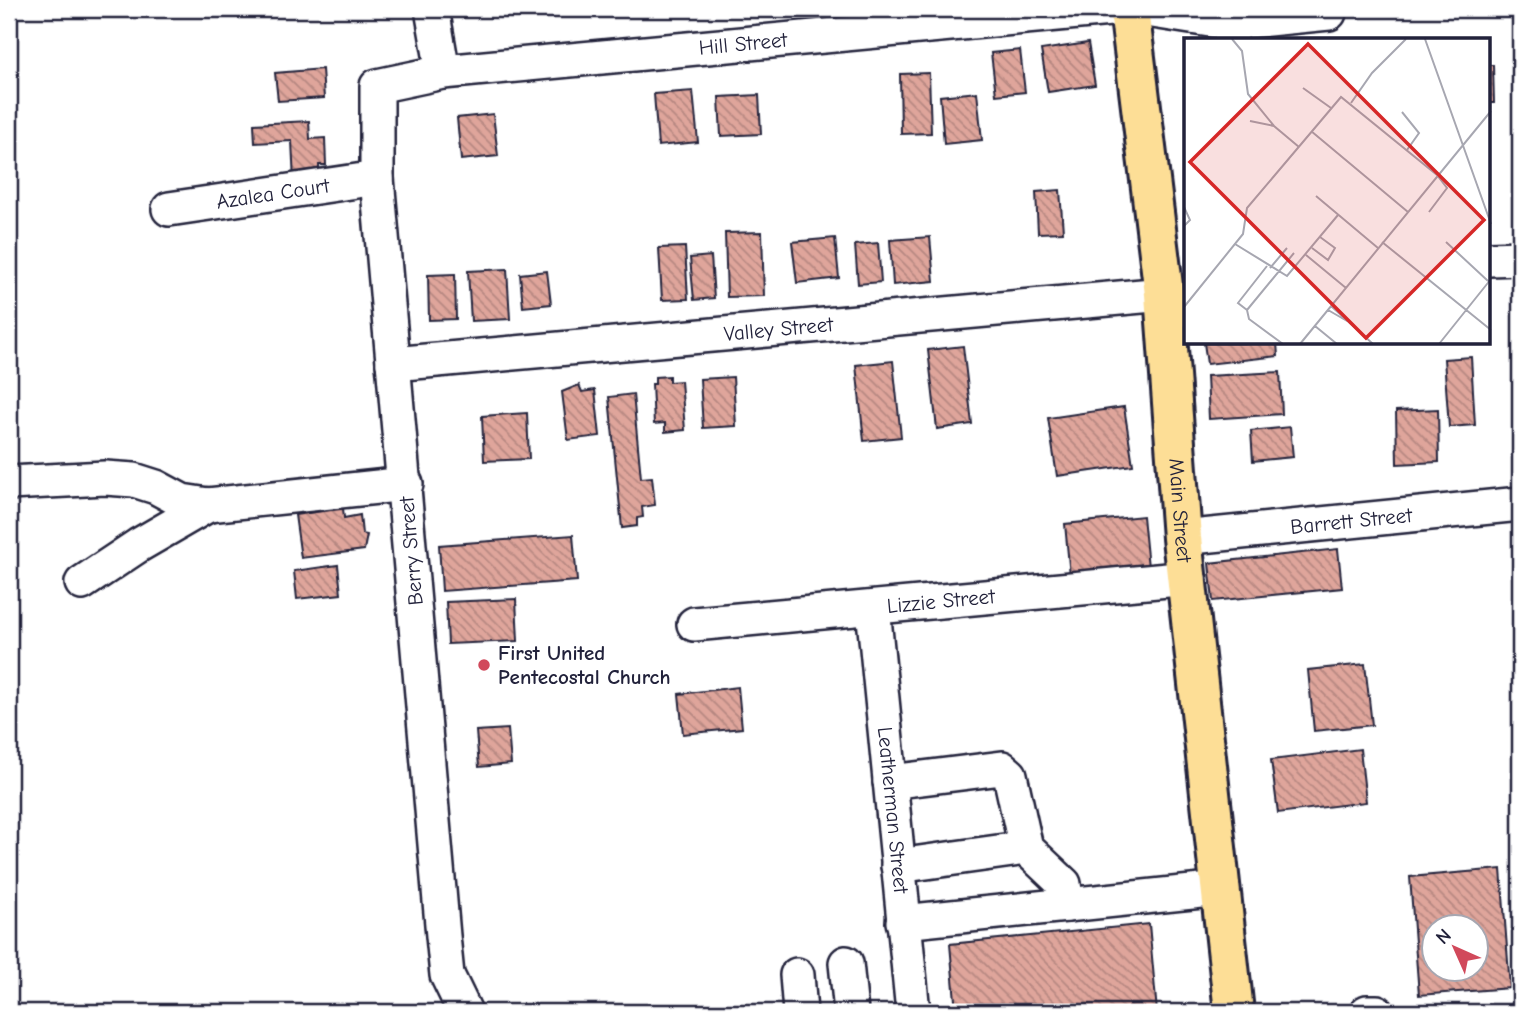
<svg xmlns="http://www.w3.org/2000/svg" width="1529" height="1021" font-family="'Comic Neue',sans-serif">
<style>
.building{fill:url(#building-back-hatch);stroke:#22223b;stroke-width:2;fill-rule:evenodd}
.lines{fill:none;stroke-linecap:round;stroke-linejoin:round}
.minor-casing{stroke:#22223b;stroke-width:38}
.major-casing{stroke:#22223b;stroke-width:44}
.minor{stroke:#fff;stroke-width:33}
.major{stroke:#fdde96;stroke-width:38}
.poi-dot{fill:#d1495b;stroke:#fff;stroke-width:2.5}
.labels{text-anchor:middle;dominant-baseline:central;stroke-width:5;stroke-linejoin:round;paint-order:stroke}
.street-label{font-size:21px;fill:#22223b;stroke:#fff}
.poi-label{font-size:21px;font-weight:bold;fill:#22223b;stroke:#fff;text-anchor:start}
.inset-road{fill:none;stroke:#a7a7b1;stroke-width:2}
.view{fill:#d62828;fill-opacity:0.15;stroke:#d62828;stroke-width:3.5}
.inset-edge{fill:none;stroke:#22223b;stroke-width:3.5}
</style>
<defs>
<pattern id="building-back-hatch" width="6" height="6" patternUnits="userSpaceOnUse" patternTransform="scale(1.75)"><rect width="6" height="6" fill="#dfa59b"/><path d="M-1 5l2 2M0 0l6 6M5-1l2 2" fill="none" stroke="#b48680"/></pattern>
</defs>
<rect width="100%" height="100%" fill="#fff"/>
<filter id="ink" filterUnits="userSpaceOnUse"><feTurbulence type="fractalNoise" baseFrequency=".0143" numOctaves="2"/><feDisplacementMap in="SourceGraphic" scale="14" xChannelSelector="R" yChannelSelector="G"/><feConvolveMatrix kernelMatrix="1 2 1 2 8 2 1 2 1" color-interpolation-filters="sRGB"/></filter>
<g filter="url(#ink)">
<path class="building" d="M1088 43 1095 85 1048 92 1041 50Z
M1020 50 1025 92 996 95 991 53Z
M1489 65H1493L1494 103H1489Z
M322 69 324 98 278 101 275 73Z
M929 73 931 133 901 134 900 74Z
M693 91 698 142 658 146 654 94Z
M977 92 982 140 944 144 940 96Z
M759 95 761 134 721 136 719 97Z
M493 114 498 156 461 160 457 118Z
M309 121 310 139 325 138 326 165H319L320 180 294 182 292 141 255 143 254 124Z
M1060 190 1063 232 1038 233 1036 192Z
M762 232 764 296 727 297 725 233Z
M930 237 934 281 893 285 890 240Z
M835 238 839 278 797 283 792 242Z
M878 243 881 282 858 284 855 245Z
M685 247 688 299 662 300 659 248Z
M711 256 714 298 694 300 690 258Z
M507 269 510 319 471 321 468 271Z
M547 271 551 304 523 307 520 274Z
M455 274 456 319 429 320 428 275Z
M1204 343H1277L1278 356 1207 364Z
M963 346 972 424 937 429 928 350Z
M1471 357 1475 425 1449 427 1444 359Z
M893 361 901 437 864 441 856 365Z
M1280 372 1282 414 1209 419 1207 376Z
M669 376V382L681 381 685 430 665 432V423L654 424 652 384H655V377Z
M733 377 736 426 703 428 700 379Z
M579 385 582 392 595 390 600 436 568 440 562 392Z
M633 394 641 478 652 477 655 505 642 507 643 517 637 518V526L622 528 609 397Z
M1124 407 1133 465 1057 476 1048 418Z
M1438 409 1439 462 1397 464 1396 411Z
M527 413 529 459 484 461 482 416Z
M1290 427 1293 457 1253 461 1251 431Z
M343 508 344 518 360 515 362 534 367 535 364 550 301 558 295 515Z
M1143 516 1148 567 1070 576 1065 524Z
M573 535 577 581 442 591 439 545Z
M1338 549 1342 588 1213 601 1209 563Z
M338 565 341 594 297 599 294 571Z
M516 599 518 641 448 644 446 602Z
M1365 664 1372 725 1314 731 1308 670Z
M738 687 742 728 683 734 679 694Z
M508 729 511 764 479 767 476 731Z
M1360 749 1366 802 1278 813 1271 760Z
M1501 869 1510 988 1419 995 1410 877ZM1434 926H1476V968H1434Z
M1149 924 1157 1012H956L950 944Z"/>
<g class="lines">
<defs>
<g id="minor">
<path d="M432 9 443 72"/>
<path d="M1140 9 1229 23 1231 40"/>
<path d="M1229 23 1329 13"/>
<path id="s1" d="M169 209 377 178"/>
<path d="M1489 259 1520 258"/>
<path id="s2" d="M393 364 1164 294"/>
<path d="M9 483 105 478 134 480 156 487 182 501 208 505 406 484"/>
<path id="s3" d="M1182 538 1520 504"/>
<path d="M82 583 139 545 208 505"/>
<path id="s4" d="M873 608 913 1012"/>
<path id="s5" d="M694 624 1189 578"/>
<path d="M890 782 1002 768 1010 775 1026 848 898 866"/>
<path d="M1026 848 1064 884 1067 905"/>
<path d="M903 922 1221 889"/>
<path d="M846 963 851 1012"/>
<path d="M797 975 800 1012"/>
<path id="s6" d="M465 1012 447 975 443 936 377 178V86L443 72 1111 9"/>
<path d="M1367 1012H1377"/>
</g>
<g id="major">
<path id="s7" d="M1129 9 1164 294 1182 538 1234 1012"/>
</g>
</defs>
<use href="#minor" class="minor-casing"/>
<use href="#major" class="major-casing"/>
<use href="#minor" class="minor"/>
<use href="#major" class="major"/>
</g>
</g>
<circle class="poi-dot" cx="484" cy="665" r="7"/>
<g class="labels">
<g class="street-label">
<text stroke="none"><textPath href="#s6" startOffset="1302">Hill Street</textPath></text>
<text stroke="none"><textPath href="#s1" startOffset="105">Azalea Court</textPath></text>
<text stroke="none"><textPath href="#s2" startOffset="387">Valley Street</textPath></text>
<text stroke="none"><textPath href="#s7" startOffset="504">Main Street</textPath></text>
<text stroke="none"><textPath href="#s3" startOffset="170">Barrett Street</textPath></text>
<text transform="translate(411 551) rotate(-95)">Berry Street</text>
<text stroke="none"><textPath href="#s5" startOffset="248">Lizzie Street</textPath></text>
<text stroke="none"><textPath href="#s4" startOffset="203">Leatherman Street</textPath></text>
</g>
<g class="poi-label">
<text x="498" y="653">First United<tspan x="498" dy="24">Pentecostal Church</tspan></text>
</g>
</g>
<g transform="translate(1184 38)">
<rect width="306" height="306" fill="#fff"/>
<path class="inset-road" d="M48 1 58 13 64 56 90 88 115 109M241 1 307 186M119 50 147 70M167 65 188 35 222 1M218 74 235 95 223 112M66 83 90 88M127 93 224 174M132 158 194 210M0 169 6 182 0 188M198 204 307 292M262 204 304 243M51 206 103 238 154 177M128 210 144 222 151 210 136 199M122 217 162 250M83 228 54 265 63 272 65 281 99 306M86 230 103 210M147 268 189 306M0 269 59 196 63 170 157 59 253 137 263 150 245 174M63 272 110 215M144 272 170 287M131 288 153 306M116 306 307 73M255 306 307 241"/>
<path class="view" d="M124 6 300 182 182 300 6 124Z"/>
<rect width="306" height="306" class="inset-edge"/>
</g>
<rect width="1529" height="1021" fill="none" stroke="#fff" stroke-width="35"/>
<rect x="18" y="18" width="1494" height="986" fill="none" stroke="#22223b" stroke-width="2.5" filter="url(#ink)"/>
<g transform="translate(1455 948) rotate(315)"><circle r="33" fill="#ffffff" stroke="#a7a7b1" stroke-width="2"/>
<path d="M0-5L12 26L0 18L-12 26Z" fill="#d1495b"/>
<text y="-10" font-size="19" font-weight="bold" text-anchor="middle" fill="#22223b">N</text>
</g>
</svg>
